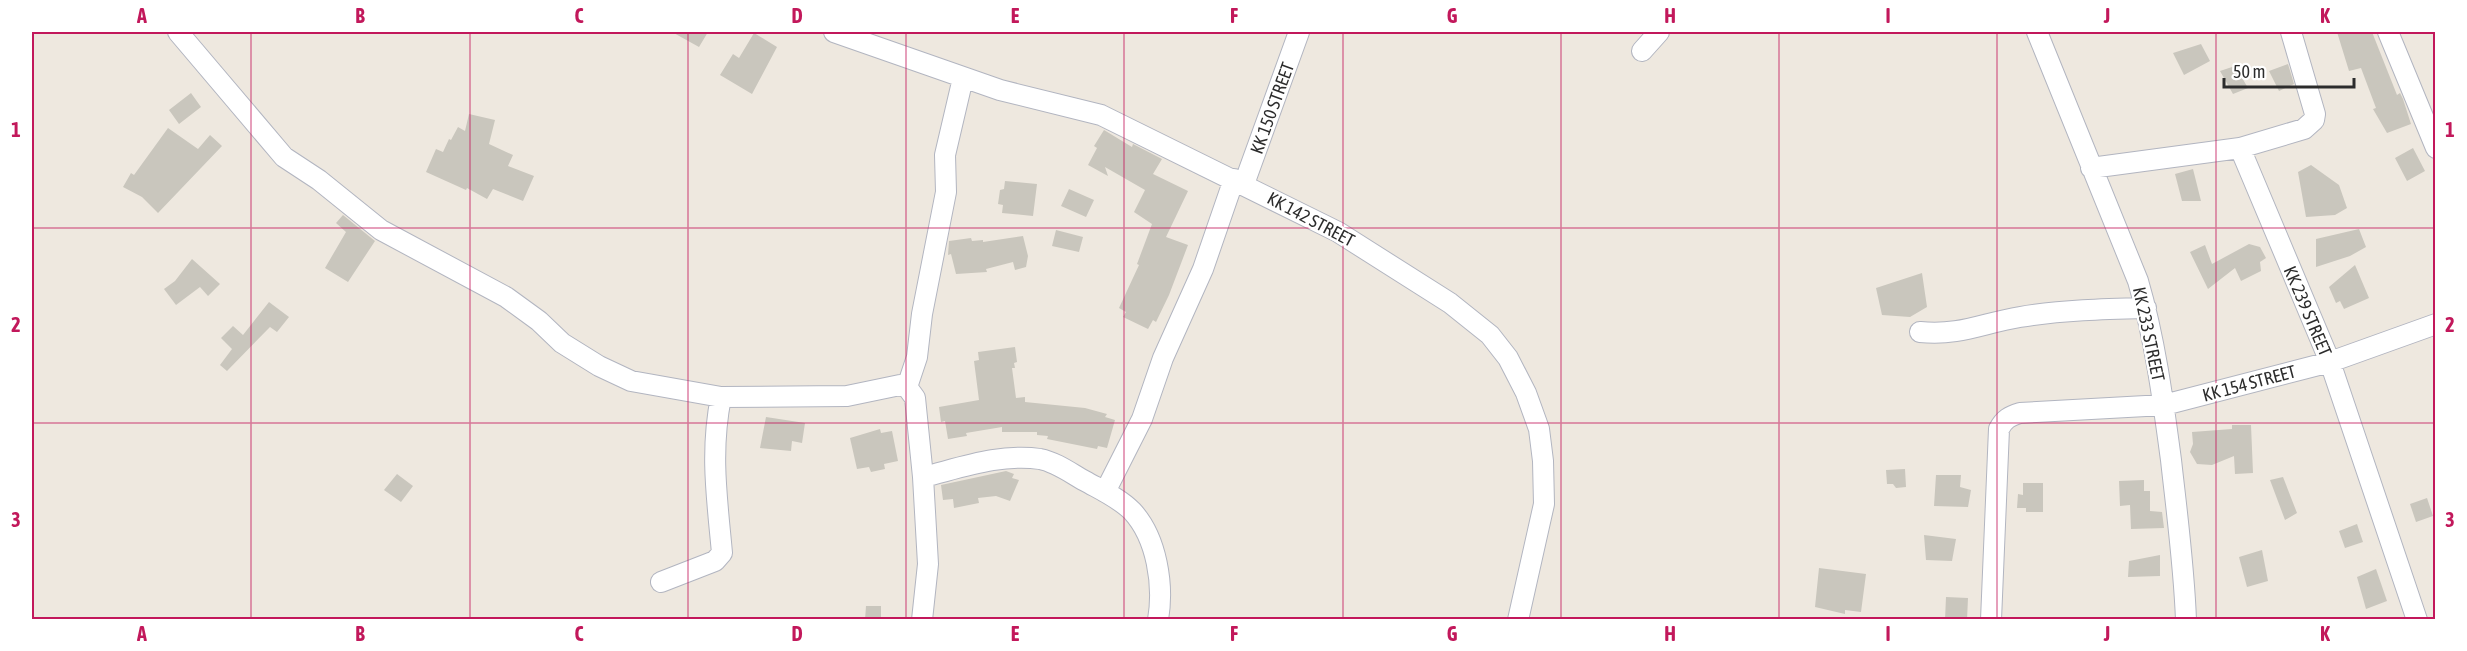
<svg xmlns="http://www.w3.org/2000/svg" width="2467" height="651" font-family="'Asap Condensed',sans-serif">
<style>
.building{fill:#c9c6bd}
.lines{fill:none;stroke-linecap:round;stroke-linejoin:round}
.street-casing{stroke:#b2b5c0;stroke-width:22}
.street{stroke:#fff;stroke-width:20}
.grid{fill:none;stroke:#c2185b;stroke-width:1.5;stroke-opacity:0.55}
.labels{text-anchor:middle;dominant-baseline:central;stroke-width:4.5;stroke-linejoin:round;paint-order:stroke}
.street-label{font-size:18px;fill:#2c2c2c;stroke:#fff}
.neatline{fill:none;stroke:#c2185b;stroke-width:2}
.grid-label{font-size:20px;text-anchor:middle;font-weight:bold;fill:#c2185b}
</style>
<rect width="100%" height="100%" fill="#eee8df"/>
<path class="building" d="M672 32H708L699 47Z
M2337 32H2372L2397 95 2400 93 2403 99 2411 124 2387 133 2373 109 2376 108 2361 68 2349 71Z
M754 33 777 47 752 94 720 75 733 54 739 58Z
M2201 44 2210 61 2184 75 2173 53Z
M2288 64 2294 84 2279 91 2269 71Z
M2235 66 2248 88 2233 94 2220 71Z
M191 93 201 107 179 124 169 110Z
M469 114 495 120 489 144 513 155 508 166 534 176 523 201 493 189 487 199 467 188 466 190 426 172 436 149 443 152 449 139 451 140 458 127 465 131Z
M168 128 198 149 210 135 222 146 158 213 142 197 123 187 131 173 134 175Z
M1104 130 1132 147 1133 144 1162 159 1153 174 1188 191 1166 237 1188 245 1169 295 1156 322 1153 320 1148 329 1123 317 1126 312 1119 308 1139 265 1137 264 1152 224 1134 212 1145 190 1105 167 1108 176 1088 165 1097 148 1094 146Z
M2413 148 2425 171 2407 181 2395 158Z
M2311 165 2339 185 2347 208 2335 215 2306 217 2298 172Z
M2193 169 2201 201H2182L2175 174Z
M1005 181 1037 184 1033 216 1002 213 1003 205 998 204 1000 190 1004 189Z
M1069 189 1094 200 1086 217 1061 206Z
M343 215 375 241 348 282 325 268 346 232 336 223Z
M2359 229 2366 247 2350 256 2316 267V239Z
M1056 230 1083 237 1079 252 1052 246Z
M1023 236 1028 256 1026 267 1015 270 1013 262 986 269 987 272 956 274 951 254 948 255 949 241 971 238 972 241 983 240V242Z
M2249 244 2260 247 2266 258 2260 262 2261 271 2241 281 2235 268 2208 289 2190 252 2205 245 2212 264Z
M192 259 220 284 208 296 200 287 176 305 164 289 175 281Z
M2355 265 2369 298 2344 309 2340 301 2336 303 2329 287Z
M1922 273 1927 307 1910 317 1882 315 1876 288Z
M269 302 289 317 277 332 270 327 227 371 220 365 232 349 221 338 233 326 243 335Z
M1015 347 1017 362 1014 363 1015 368H1012L1016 398 1025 397V402L1085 408 1107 414 1105 417 1115 420 1107 448 1098 446 1097 449 1047 439 1048 436 1037 435V432H1002V427L966 433 967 436 948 439 945 421 941 422 939 407 979 400 974 361 979 360 978 352Z
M766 417 805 423 802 443 792 441 791 451 760 448Z
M2232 425H2251L2253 473 2235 474 2234 456 2212 465 2197 464 2190 452 2193 444 2192 432 2232 429Z
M880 429 881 433 892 431 898 461 884 464 885 469 871 472 869 467 857 469 850 438Z
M1905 469 1906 487 1896 488 1893 484H1887L1886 470Z
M1006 471 1014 474 1012 478 1019 480 1010 501 996 496 978 498 979 503 954 508 953 499 943 500 941 485Z
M397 474 413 486 401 502 384 490Z
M1936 475H1961L1960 487 1971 490 1968 507 1934 506Z
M2283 477 2297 513 2285 520 2270 480Z
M2144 480V491H2150V511L2162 512 2164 528 2131 529 2130 505 2120 506 2119 481Z
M2023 483H2043V512H2026V508H2017L2018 494 2023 495Z
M2427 498 2433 516 2416 522 2410 504Z
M2357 524 2363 542 2345 548 2339 531Z
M1924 535 1956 539 1952 561 1926 560Z
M2262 550 2268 581 2247 587 2239 557Z
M2160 555V576L2128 577 2129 561Z
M1819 568 1866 574 1861 612 1845 610V614L1815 607Z
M2376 569 2387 601 2366 609 2357 577Z
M1946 597 1968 598 1967 620H1945Z
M866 606H881V620H865Z"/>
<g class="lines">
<defs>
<path id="street" d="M178 32 284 157 319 180 381 230 506 297 539 321 562 343 599 366 631 381 721 397 847 396 900 385 907 387 915 398 923 477 928 564 922 620
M834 32 1000 90 1101 115 1338 232 1450 303 1490 335 1508 358 1526 393 1539 429 1543 461 1544 504 1518 620
M2037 32 2138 281C2155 339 2163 400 2171 460 2177 514 2184 566 2186 620
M2388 32 2436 148
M1642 51 1659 32
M2240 148 2304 129 2314 120 2315 114 2291 32
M2091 168 2240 148 2330 362 2417 620
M1244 184 1299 32
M1920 332C1960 336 1983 323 2020 317 2062 310 2104 309 2146 308
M907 387 917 357 922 314 946 192 945 155 963 78
M923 477C960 468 1001 453 1040 459 1056 462 1072 474 1085 481 1101 490 1119 498 1132 511 1157 538 1164 585 1158 620
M1105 492 1142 419 1163 358 1203 269 1234 179
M661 582 715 561 722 553C717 498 710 452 721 397
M1991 620 1999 429C2004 419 2010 416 2020 413L2164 405 2330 362 2436 324"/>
</defs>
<use href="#street" class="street-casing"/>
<use href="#street" class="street"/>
</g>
<path class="grid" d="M251 32V620M470 32V620M688 32V620M906 32V620M1124 32V620M1343 32V620M1561 32V620M1779 32V620M1997 32V620M2216 32V620M32 228H2436M32 423H2436"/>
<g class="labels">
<g class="street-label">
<text transform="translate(1272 108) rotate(-70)">KK 150 STREET</text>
<text transform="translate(1311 219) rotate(28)">KK 142 STREET</text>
<text transform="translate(2308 311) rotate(67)">KK 239 STREET</text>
<text transform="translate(2149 334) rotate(78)">KK 233 STREET</text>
<text transform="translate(2249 383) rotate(-15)">KK 154 STREET</text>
</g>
</g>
<rect width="2467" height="651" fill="none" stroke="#ffffff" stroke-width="66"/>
<path d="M2224 78v9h130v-9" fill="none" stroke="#2c2c2c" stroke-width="3"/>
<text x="2233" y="78" font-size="18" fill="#2c2c2c" stroke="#ffffff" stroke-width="4.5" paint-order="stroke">50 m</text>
<rect x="33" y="33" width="2401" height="585" class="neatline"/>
<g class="grid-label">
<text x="142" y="23">A</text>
<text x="360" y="23">B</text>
<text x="579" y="23">C</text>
<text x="797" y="23">D</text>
<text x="1015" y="23">E</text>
<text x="1234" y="23">F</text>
<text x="1452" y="23">G</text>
<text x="1670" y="23">H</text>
<text x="1888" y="23">I</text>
<text x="2107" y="23">J</text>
<text x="2325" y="23">K</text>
<text x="16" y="137">1</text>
<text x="2450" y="137">1</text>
<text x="16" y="332">2</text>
<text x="2450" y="332">2</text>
<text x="16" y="527">3</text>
<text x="2450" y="527">3</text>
<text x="142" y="641">A</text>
<text x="360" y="641">B</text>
<text x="579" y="641">C</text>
<text x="797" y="641">D</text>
<text x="1015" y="641">E</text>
<text x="1234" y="641">F</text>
<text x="1452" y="641">G</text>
<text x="1670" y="641">H</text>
<text x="1888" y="641">I</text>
<text x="2107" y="641">J</text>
<text x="2325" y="641">K</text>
</g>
</svg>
